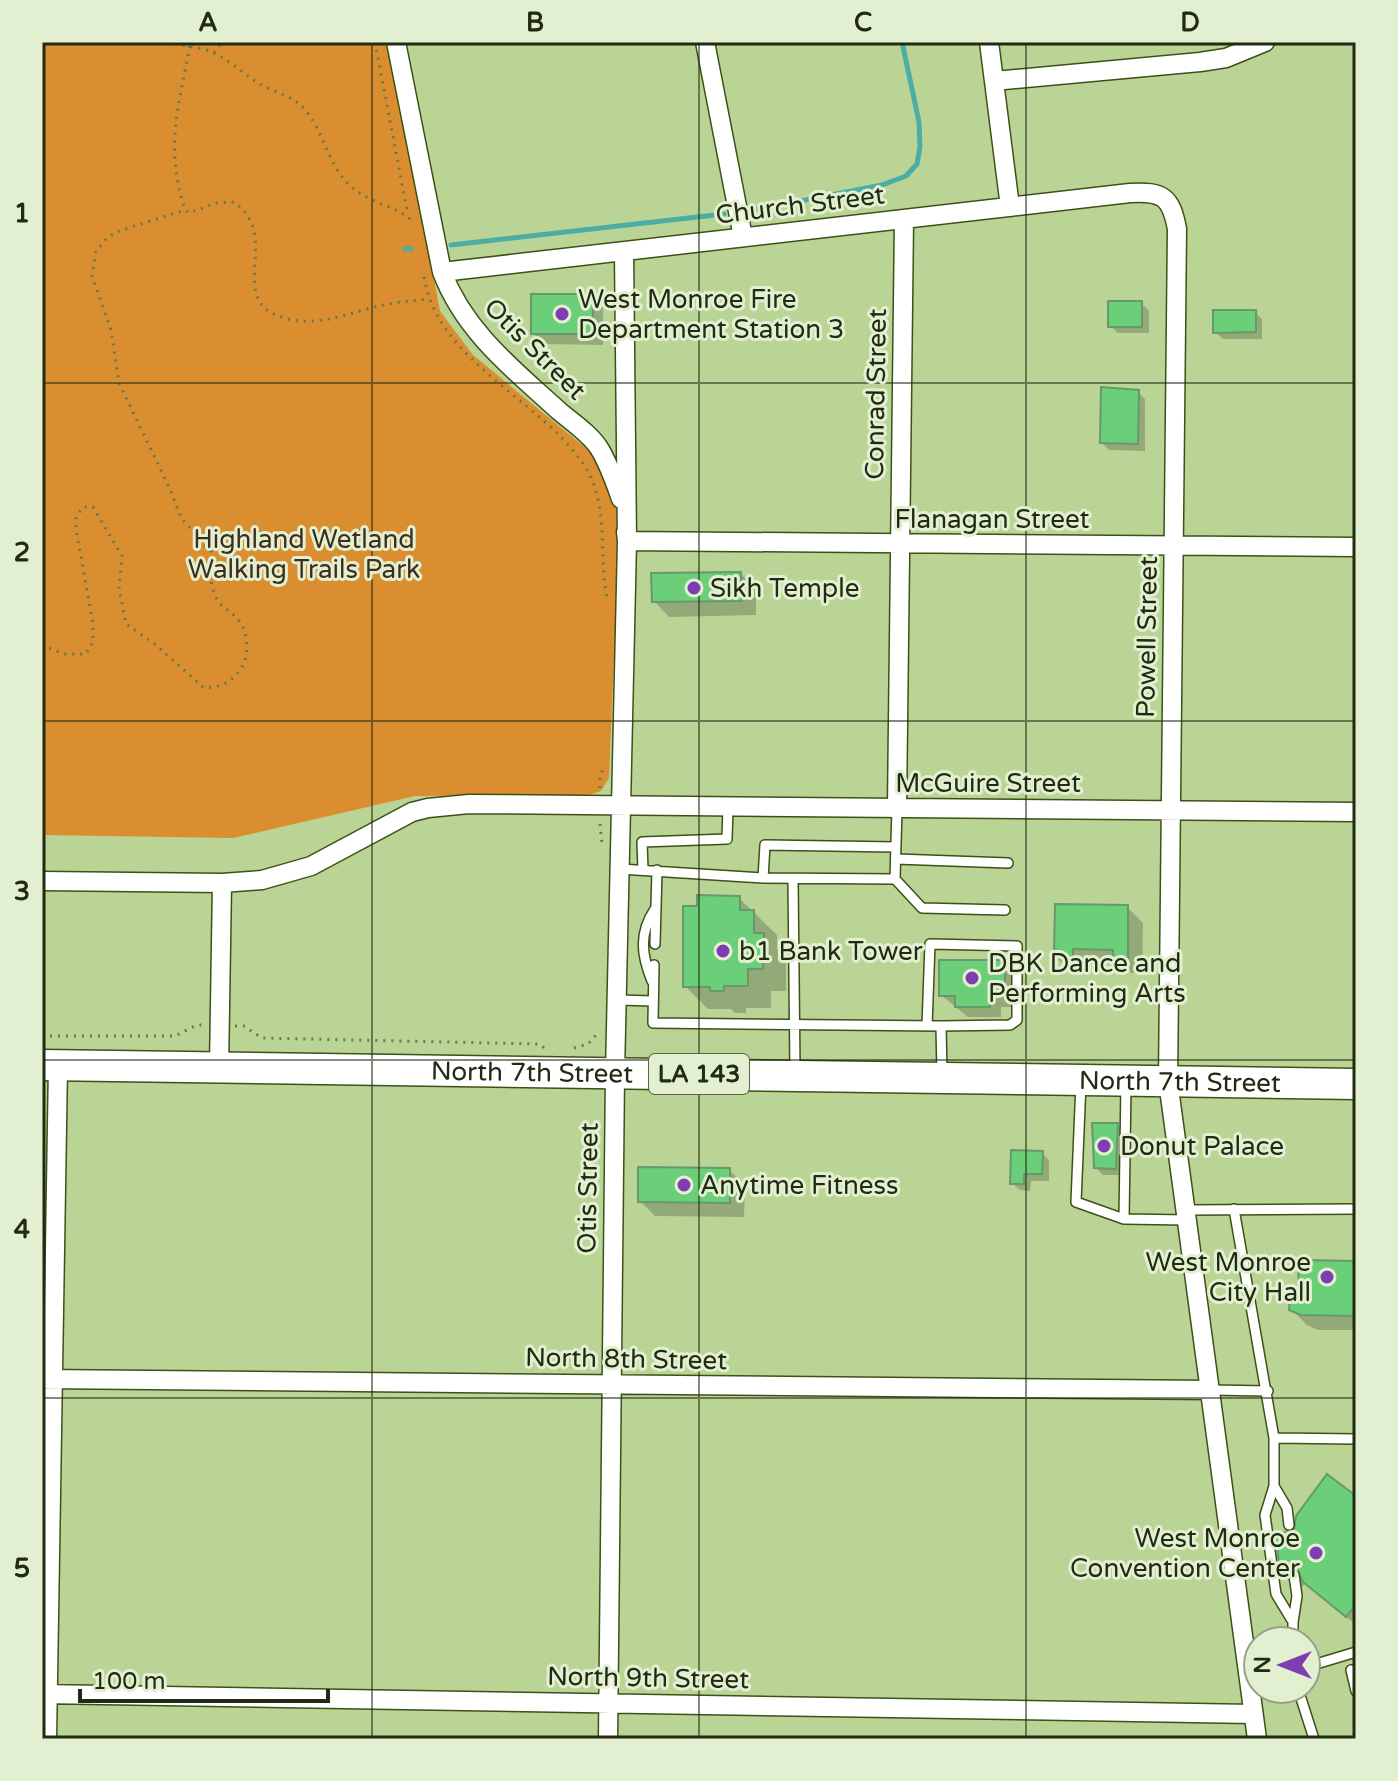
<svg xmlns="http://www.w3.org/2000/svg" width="1398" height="1781" font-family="'Varela Round',sans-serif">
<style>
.green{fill:#da8e2f}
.shadow{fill:#0003}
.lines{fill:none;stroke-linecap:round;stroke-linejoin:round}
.stream{stroke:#4bada4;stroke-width:5}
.building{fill:#6bcf79;stroke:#66996b;stroke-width:2}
.lane-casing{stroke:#3c5116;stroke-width:12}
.street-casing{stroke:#3c5116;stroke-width:21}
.primary-casing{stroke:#3c5116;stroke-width:33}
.path{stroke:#68794f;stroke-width:3;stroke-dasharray:2 6;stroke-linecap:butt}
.lane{stroke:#fff;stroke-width:9}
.street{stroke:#fff;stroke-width:18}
.primary{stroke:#fff;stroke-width:30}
.grid{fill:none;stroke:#212a12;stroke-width:2;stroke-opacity:0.55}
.poi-dot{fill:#7e3db1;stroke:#e2f0d1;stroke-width:3}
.labels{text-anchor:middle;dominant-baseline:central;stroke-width:6;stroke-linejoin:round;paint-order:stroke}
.shield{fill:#e2f0d1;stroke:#5b654b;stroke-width:2}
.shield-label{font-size:24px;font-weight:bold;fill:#212a12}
.street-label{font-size:26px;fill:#212a12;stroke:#e2f0d1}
.poi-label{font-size:26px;fill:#212a12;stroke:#e2f0d1;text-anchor:start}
.park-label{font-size:26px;fill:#3e2d1c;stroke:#e2f0d1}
.neatline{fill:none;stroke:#212a12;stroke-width:3}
.grid-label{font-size:26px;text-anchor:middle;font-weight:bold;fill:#212a12}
</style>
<rect width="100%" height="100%" fill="#bad496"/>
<path class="green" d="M42 42H389L440 311 473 355 593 454 616 502 619 531 609 778 601 791 589 795 415 796 233 838 42 835Z"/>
<path class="shadow" d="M592 296 603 308V345L544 344 533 333Z
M1141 303 1149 311V333H1118L1110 326Z
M1255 312 1262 319V339H1223L1215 332Z
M1138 392 1145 399V451L1109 450 1102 443Z
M741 574 756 589V615L669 617 654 601Z
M739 898 777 935V949L786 958V991H771V1008H746V1013H735L731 1009H708L685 986 699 908Z
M1127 907 1143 923 1142 973H1131L1122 964H1087V972H1071L1056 957Z
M1004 962 1016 973V1007H1001V1017H968L941 995Z
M1117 1125 1124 1132 1122 1175H1103L1096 1168Z
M1042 1153 1049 1160V1181H1031L1030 1191 1020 1190 1012 1183Z
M729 1170 745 1185 744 1217 655 1216 640 1201Z
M1356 1263V1330H1318L1307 1325 1291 1309Z
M1356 1498V1625L1306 1583 1298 1590 1283 1575 1277 1535 1296 1532Z"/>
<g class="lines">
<path class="stream" d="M749 211 882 185 906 176 917 164 920 147 919 122 902 42
M451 245 724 214
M405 249H411"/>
</g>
<path class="building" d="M531 294H593V334H531Z
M1108 301H1142V327H1108Z
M1213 310H1256V332L1213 333Z
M1101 387 1139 390 1138 444 1100 443Z
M741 572 742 601 652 602 651 573Z
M697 895 740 896V910H754V933H764L763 969H748V986H724V991H710V987H683V906H697Z
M1055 904 1128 905V958H1113V950L1073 949V958L1054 957Z
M939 960H1005V997H990V1007H955V996H939Z
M1092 1123H1118L1116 1169 1094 1168Z
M1011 1150 1043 1151 1042 1174H1024V1184H1010Z
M638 1167 730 1168V1203L638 1202Z
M1299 1260 1356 1261V1316L1301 1315 1289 1310 1290 1295 1298 1293Z
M1327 1474 1356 1496V1604L1346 1617 1303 1582 1297 1568 1290 1569 1281 1576 1275 1534 1294 1530 1296 1516Z"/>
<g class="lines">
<defs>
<path id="lane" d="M897 808 895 879 922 908 1005 910
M896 859 1008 863
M620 869 763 878 895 879
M643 870 642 842 727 839 728 807
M763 878 765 845 896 847
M793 879 795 1071
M655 944 657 870
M654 965 653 1023 941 1026 942 1074
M652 981C641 954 639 933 655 909
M619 1000 653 1001
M927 1026 930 944 1017 946V1020L1010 1025 941 1026
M1081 1083 1076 1202 1124 1219 1187 1220
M1234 1209 1274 1438 1356 1439
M1185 1210 1356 1209
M1124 1219 1126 1084
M1210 1390 1268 1391
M1274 1438V1486L1265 1515 1276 1594 1293 1622V1641
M1274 1486 1287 1508 1289 1525
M1293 1622 1297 1596 1294 1575
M1306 1667 1356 1652
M1351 1670 1356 1691
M1298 1689 1314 1739"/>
<path id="street" d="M396 42 442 272C465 332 513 369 559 411 572 422 590 434 599 448 609 464 615 482 621 499
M705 42 743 237
M989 42 1010 207
M994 81 1200 62 1226 58 1265 42
M442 272 1130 193C1163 191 1171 197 1177 229L1168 1081 1257 1739
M626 532 627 541 1356 547
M897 808 904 219
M42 881 222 883 262 880 311 866 412 812 428 808 469 804 1356 812
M219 1068 222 883
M42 1379 1210 1390
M42 1694 1253 1714
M47 1739 58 1065
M608 1739 615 1073 627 541 624 252"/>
<g id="primary">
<path id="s1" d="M42 1065 1356 1084"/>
</g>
</defs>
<use href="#lane" class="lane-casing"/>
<use href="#street" class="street-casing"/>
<use href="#primary" class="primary-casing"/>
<path class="path" d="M167 42C180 46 195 46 209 51 226 57 240 71 255 81 272 92 294 95 307 112 325 135 328 165 350 186 369 203 402 208 413 222
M375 42 408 215
M190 46C178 108 165 147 185 210L189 213 216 203 234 202C281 235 229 296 276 315 312 330 344 314 379 306 395 302 412 301 428 299
M214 53 222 42
M424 277C438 362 539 398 584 465 611 506 597 556 608 602
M42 645 64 654H86L93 642V624L76 529V517L83 507H93L122 556 119 588 126 624 155 644 203 687C216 689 228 684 237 674 251 659 250 632 236 617 228 609 219 606 215 595 209 582 211 567 211 552L181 518 170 489 119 383 111 330 92 276 96 251 108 237 119 231 185 210
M600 788V777L603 769
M600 824 602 844
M235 1026H244L262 1038 539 1044 546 1049
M42 1036H175L197 1025H204
M574 1048 588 1044 597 1034"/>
<use href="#lane" class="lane"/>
<use href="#street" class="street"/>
<use href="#primary" class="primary"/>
</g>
<path class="grid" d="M372 42V1739M699 42V1739M1026 42V1739M42 383H1356M42 721H1356M42 1060H1356M42 1398H1356"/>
<g class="poi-dot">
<circle cx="562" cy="314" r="8"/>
<circle cx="694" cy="588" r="8"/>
<circle cx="723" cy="951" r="8"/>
<circle cx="972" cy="978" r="8"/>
<circle cx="1104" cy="1146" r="8"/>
<circle cx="684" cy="1185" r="8"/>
<circle cx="1327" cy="1277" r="8"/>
<circle cx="1316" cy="1553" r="8"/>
</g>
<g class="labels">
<rect class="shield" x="649" y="1054" width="100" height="40" rx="6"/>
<g class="shield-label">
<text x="699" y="1074">LA 143</text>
</g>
<g class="street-label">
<text transform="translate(800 205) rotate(-7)">Church Street</text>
<text transform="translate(535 349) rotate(45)">Otis Street</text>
<text transform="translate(876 394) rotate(-89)">Conrad Street</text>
<text x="992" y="519">Flanagan Street</text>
<text transform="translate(1147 637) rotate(-89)">Powell Street</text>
<text x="988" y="783">McGuire Street</text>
<text stroke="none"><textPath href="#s1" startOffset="490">North 7th Street</textPath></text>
<text stroke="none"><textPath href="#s1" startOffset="1138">North 7th Street</textPath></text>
<text transform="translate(588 1188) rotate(-89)">Otis Street</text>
<text transform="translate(626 1359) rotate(1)">North 8th Street</text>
<text transform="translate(648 1678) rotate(1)">North 9th Street</text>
</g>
<g class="poi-label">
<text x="578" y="299">West Monroe Fire<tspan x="578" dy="30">Department Station 3</tspan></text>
<text x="710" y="588">Sikh Temple</text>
<text x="739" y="951">b1 Bank Tower</text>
<text x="988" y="963">DBK Dance and<tspan x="988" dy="30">Performing Arts</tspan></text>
<text x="1120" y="1146">Donut Palace</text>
<text x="700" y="1185">Anytime Fitness</text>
<text x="1311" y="1262" text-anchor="end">West Monroe<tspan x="1311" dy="30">City Hall</tspan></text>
<text x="1300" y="1538" text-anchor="end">West Monroe<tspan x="1300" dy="30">Convention Center</tspan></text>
</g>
<g class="park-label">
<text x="304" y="539">Highland Wetland<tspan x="304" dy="30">Walking Trails Park</tspan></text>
</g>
</g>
<rect width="1398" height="1781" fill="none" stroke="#e2f0d1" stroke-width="88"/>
<g transform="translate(1282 1665) rotate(270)"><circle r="38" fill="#e2f0d1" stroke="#95a185" stroke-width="2"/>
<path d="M0-6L14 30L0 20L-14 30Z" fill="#7e3db1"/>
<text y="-12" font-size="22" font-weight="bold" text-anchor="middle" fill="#212a12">N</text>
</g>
<path d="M80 1689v12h248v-12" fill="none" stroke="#212a12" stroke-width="4"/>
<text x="92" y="1689" font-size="24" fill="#212a12" stroke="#e2f0d1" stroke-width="6" paint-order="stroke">100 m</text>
<rect x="44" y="44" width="1310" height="1693" class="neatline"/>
<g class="grid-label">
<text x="208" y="31">A</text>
<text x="535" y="31">B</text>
<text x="863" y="31">C</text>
<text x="1190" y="31">D</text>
<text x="22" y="222">1</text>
<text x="22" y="561">2</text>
<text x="22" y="900">3</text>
<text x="22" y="1238">4</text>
<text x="22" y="1577">5</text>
</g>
</svg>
